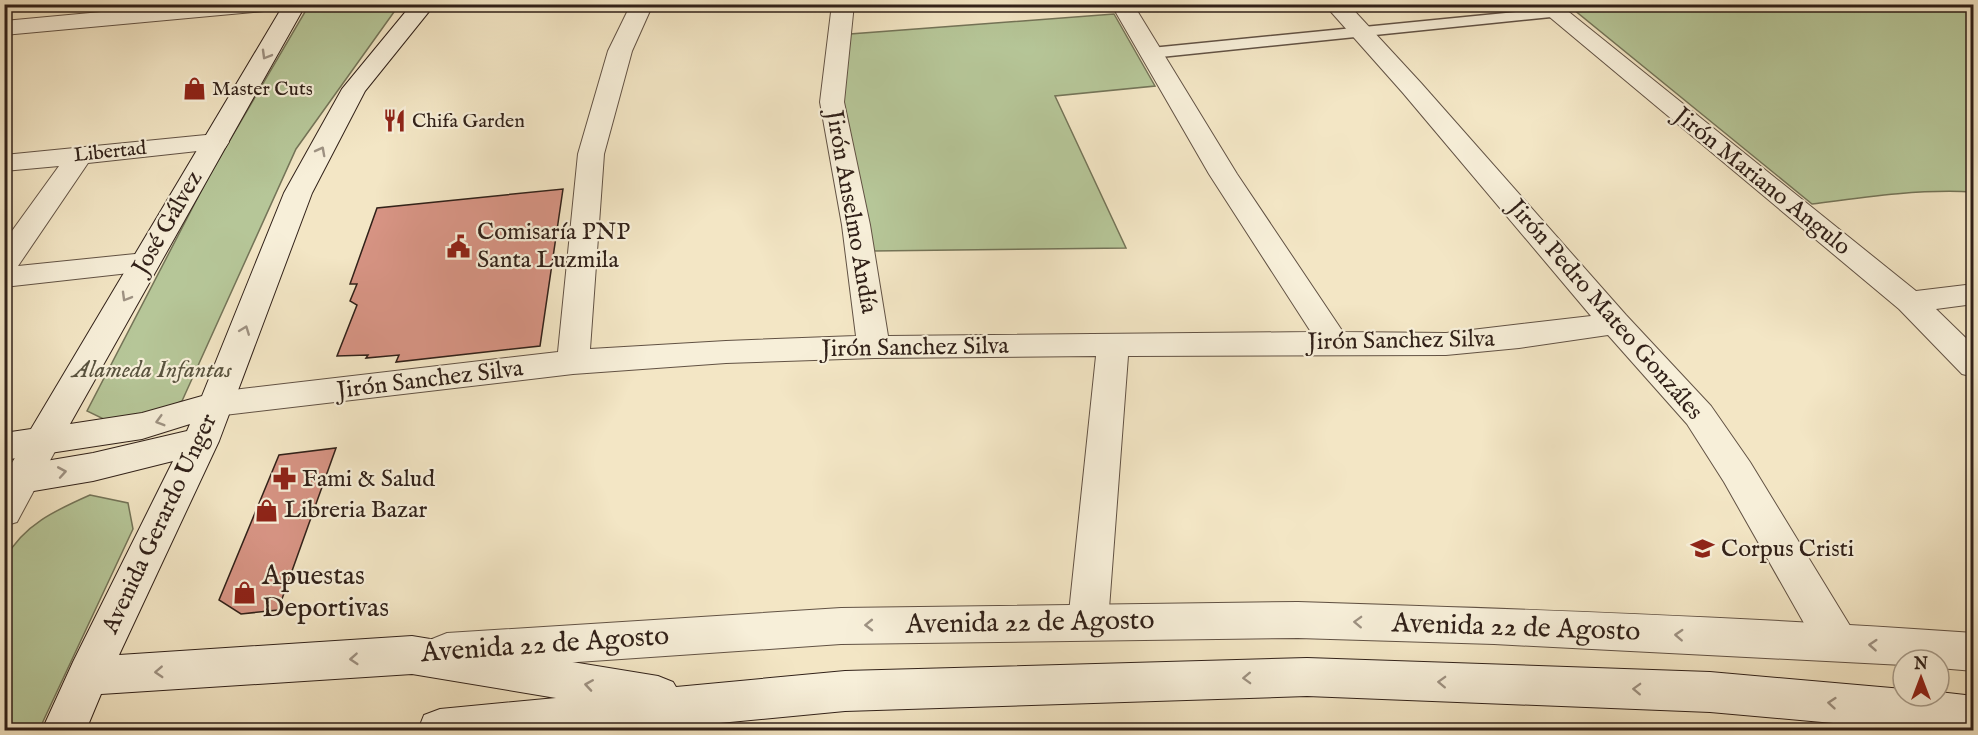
<svg xmlns="http://www.w3.org/2000/svg" width="1978" height="735" font-family="'IM FELL English',serif">
<style>
.green{fill:#b6c698;stroke:#747458;stroke-width:1.5}
.building{fill:#d79484;stroke:#312119;stroke-width:1.5}
.lines{fill:none;stroke-linecap:round;stroke-linejoin:round}
.service-casing{stroke:#625244;stroke-width:3}
.minor-casing{stroke:#625244;stroke-width:2}
.tertiary-casing{stroke:#625244;stroke-width:2}
.secondary-casing{stroke:#312119;stroke-width:2}
.service{fill:#f7efd9;fill-rule:evenodd}
.minor{fill:#f7efd9;fill-rule:evenodd}
.tertiary{fill:#f7efd9;fill-rule:evenodd}
.secondary{fill:#f7efd9;fill-rule:evenodd}
.oneway{stroke:#9e9283}
.labels{text-anchor:middle;dominant-baseline:central;stroke-width:4.5;stroke-linejoin:round;paint-order:stroke}
.far-poi-label{font-size:20px;fill:#312119;stroke:#f7efd9;text-anchor:start}
.far-street-label{font-size:20px;fill:#312119;stroke:#f7efd9}
.street-label{font-size:24px;fill:#312119;stroke:#f7efd9}
.poi-label{font-size:24px;fill:#312119;stroke:#f7efd9;text-anchor:start}
.park-label{font-size:24px;font-style:italic;fill:#59533f;stroke:#f7efd9}
.near-poi-label{font-size:28px;fill:#312119;stroke:#f7efd9;text-anchor:start}
.near-street-label{font-size:28px;fill:#312119;stroke:#f7efd9}
</style>
<rect width="100%" height="100%" fill="#f3e6c5"/>
<filter id="stains"><feTurbulence type="fractalNoise" baseFrequency=".00333" numOctaves="4"/><feColorMatrix values="0 0 0 0 .2 0 0 0 0 .09 0 0 0 0 .02 0 0 0 .5 -.17"/></filter>
<radialGradient id="worn" r=".72"><stop offset=".6" stop-color="#630" stop-opacity="0"/><stop offset="1" stop-color="#630" stop-opacity=".3"/></radialGradient>
<path class="green" d="M309 5H399L296 149 182 401 124 429 87 411 210 174Z
M1568 5H1973V192C1919 189 1865 197 1812 204Z
M1114 14 1155 86 1055 96 1126 248 873 251 842 102 850 34Z
M90 495 128 503 133 529 39 730H5V559C23 525 56 510 90 495Z"/>
<path class="building" d="M563 189 540 346 396 362 399 355 366 358 368 355 337 356 357 305 350 301 357 284H350L377 208Z
M336 448 278 610 241 614 219 600 279 455Z"/>
<g class="lines">
<defs>
<path id="service" d="M1556 8 1561 10 1564 13 1561 16 1151 58 1143 53 1151 48Z"/>
<path id="minor" d="M187 4H275L272 9 264 11 4 35V21Z
M631 4H653L632 51 604 154 590 349 726 341 856 336 842 225 820 102 832 4H854L844 102 870 225 888 336 1311 332 1209 174 1111 4H1133L1237 174 1343 332 1446 333 1591 316 1403 93 1324 4H1348L1421 83 1626 315 1711 406 1750 462 1852 629 1858 642 1852 655 1837 660 1822 655 1724 482 1687 424 1608 335 1519 348 1446 355 1128 356 1108 622 1102 635 1088 640 1074 635 1068 622 1096 356 874 358 726 363 573 374 216 416 204 413 199 404 204 395 216 392 558 352 578 154 608 51Z
M1534 4H1559L1916 291 1974 284V304L1936 309 1974 346V377L1962 374 1899 309Z
M216 134 225 136 229 142 225 148 88 163 18 266 145 253 156 256 160 263 156 270 4 287V242L59 166 4 171V155Z
M42 429 54 433 60 442 17 522 4 526V476L30 433Z"/>
<path id="tertiary" d="M1298 602C1523 609 1749 617 1974 633V671L1939 668V660H1903V665L1494 644 1298 638 841 644 447 671 432 665 426 652 432 639 447 633 841 608Z"/>
<path id="secondary" d="M284 4H306L70 424 142 413 202 396 284 193 342 89 412 4H435L365 91 312 193 219 441 119 655 412 636 658 676 673 682 676 687 845 671 1307 658 1710 672 1903 689V696H1939V692L1974 696V730H1910L1710 712 1307 696 845 711 646 730H418L424 715 440 709 556 698 412 674 101 694 86 730H42L73 662 173 461 93 481 4 496V468L93 453 187 431 190 424 142 439 4 460V433L31 429Z"/>
</defs>
<use href="#service" class="service-casing"/>
<use href="#minor" class="minor-casing"/>
<use href="#tertiary" class="tertiary-casing"/>
<use href="#secondary" class="secondary-casing"/>
<use href="#service" class="service"/>
<use href="#minor" class="minor"/>
<use href="#tertiary" class="tertiary"/>
<use href="#secondary" class="secondary"/>
</g>
<defs><path id="oneway-chevron" d="M-2-3.5L2.5 0L-2 3.5" fill="none" stroke-width="1.6" stroke-linecap="round" stroke-linejoin="round" transform="scale(1.5)"/></defs>
<g class="oneway">
<use href="#oneway-chevron" transform="translate(266 55) rotate(120)"/>
<use href="#oneway-chevron" transform="translate(321 151) rotate(-62)"/>
<use href="#oneway-chevron" transform="translate(126 297) rotate(120)"/>
<use href="#oneway-chevron" transform="translate(245 330) rotate(-69)"/>
<use href="#oneway-chevron" transform="translate(160 421) rotate(164)"/>
<use href="#oneway-chevron" transform="translate(62 472) rotate(-10)"/>
<use href="#oneway-chevron" transform="translate(1358 622) rotate(-178)"/>
<use href="#oneway-chevron" transform="translate(869 625) rotate(179)"/>
<use href="#oneway-chevron" transform="translate(1679 635) rotate(-177)"/>
<use href="#oneway-chevron" transform="translate(1873 645) rotate(-176)"/>
<use href="#oneway-chevron" transform="translate(354 659) rotate(176)"/>
<use href="#oneway-chevron" transform="translate(159 672) rotate(177)"/>
<use href="#oneway-chevron" transform="translate(1247 678) rotate(178)"/>
<use href="#oneway-chevron" transform="translate(1442 682) rotate(-178)"/>
<use href="#oneway-chevron" transform="translate(589 685) rotate(-171)"/>
<use href="#oneway-chevron" transform="translate(1637 689) rotate(-178)"/>
<use href="#oneway-chevron" transform="translate(1832 703) rotate(-175)"/>
</g>
<defs>
<symbol id="shop-bare" viewBox="-9 -9 18 18"><path d="M-5-2.5h2.3a2.7 3.5 0 0 1 5.4 0H5L5.5 6h-11ZM-1.5-2.5h3a1.5 2.3 0 0 0-3 0Z" fill="#8f2418" stroke="#f7efd9" stroke-width="2.5" paint-order="stroke"/></symbol>
<symbol id="restaurant-bare" viewBox="-9 -9 18 18"><path d="M-5-6h1v4h1v-4h1v4h1v-4h1v5L-1.5 .5V6h-2V.5L-5-1ZM5-6V6H3V1.5H1.5Q1.5-4 5-6Z" fill="#8f2418" stroke="#f7efd9" stroke-width="2.5" paint-order="stroke"/></symbol>
<symbol id="civic-bare" viewBox="-9 -9 18 18"><path d="M-.6-6.5H3V-4.5H.6V-3L4-1V1h2V6H-6V1h2V-1L-.6-3ZM-1.2 2.5V6h2.4V2.5Z" fill="#8f2418" stroke="#f7efd9" stroke-width="2.5" paint-order="stroke"/></symbol>
<symbol id="pharmacy-bare" viewBox="-9 -9 18 18"><path d="M-2-6h4v4h4v4h-4v4h-4v-4h-4v-4h4Z" fill="#8f2418" stroke="#f7efd9" stroke-width="2.5" paint-order="stroke"/></symbol>
<symbol id="school-bare" viewBox="-9 -9 18 18"><path d="M0-5L7-2L0 1L-7-2ZM-4 1L0 2.5L4 1V4Q0 6-4 4Z" fill="#8f2418" stroke="#f7efd9" stroke-width="2.5" paint-order="stroke"/></symbol>
</defs>
<g fill-rule="evenodd">
<use href="#shop-bare" x="178" y="72" width="33" height="33"/>
<use href="#restaurant-bare" x="378" y="104" width="33" height="33"/>
<use href="#civic-bare" x="442" y="230" width="33" height="33"/>
<use href="#pharmacy-bare" x="268" y="462" width="33" height="33"/>
<use href="#shop-bare" x="250" y="494" width="33" height="33"/>
<use href="#school-bare" x="1686" y="532" width="33" height="33"/>
<use href="#shop-bare" x="228" y="576" width="33" height="33"/>
</g>
<g class="labels">
<g class="far-poi-label">
<text x="212" y="89">Master Cuts</text>
<text x="412" y="121">Chifa Garden</text>
</g>
<g class="far-street-label">
<text transform="translate(110 152) rotate(-6)">Libertad</text>
</g>
<g class="street-label">
<text transform="translate(1762 182) rotate(39)">Jirón Mariano Angulo</text>
<text transform="translate(851 212) rotate(80)">Jirón Anselmo Andía</text>
<text transform="translate(168 223) rotate(-60)">José Gálvez</text>
<text transform="translate(1605 310) rotate(49)">Jirón Pedro Mateo Gonzáles</text>
<text transform="translate(1401 341) rotate(-1)">Jirón Sanchez Silva</text>
<text transform="translate(915 348) rotate(-1)">Jirón Sanchez Silva</text>
<text transform="translate(430 380) rotate(-7)">Jirón Sanchez Silva</text>
<text transform="translate(160 524) rotate(-65)">Avenida Gerardo Unger</text>
</g>
<g class="poi-label">
<text x="477" y="232">Comisaría PNP<tspan x="477" dy="28">Santa Luzmila</tspan></text>
<text x="302" y="479">Fami &amp; Salud</text>
<text x="284" y="510">Libreria Bazar</text>
<text x="1721" y="549">Corpus Cristi</text>
</g>
<g class="park-label">
<text x="152" y="370">Alameda Infantas</text>
</g>
<g class="near-poi-label">
<text x="262" y="576">Apuestas<tspan x="262" dy="32">Deportivas</tspan></text>
</g>
<g class="near-street-label">
<text transform="translate(1030 623) rotate(-1)">Avenida 22 de Agosto</text>
<text transform="translate(1516 628) rotate(2)">Avenida 22 de Agosto</text>
<text transform="translate(545 645) rotate(-4)">Avenida 22 de Agosto</text>
</g>
</g>
<rect width="1978" height="735" fill="none" stroke="#f3e6c5" stroke-width="24"/>
<rect x="6" y="6" width="1966" height="723" fill="none" stroke="#312119" stroke-width="3"/>
<rect x="12" y="12" width="1954" height="711" fill="none" stroke="#312119" stroke-width="1.5"/>
<g transform="translate(1921 678)"><circle r="28" fill="#f7efd9" stroke="#a89d8c" stroke-width="1.5"/>
<path d="M0-4.5L10 22L0 15L-10 22Z" fill="#8f2418"/>
<text y="-9" font-size="16" font-weight="bold" text-anchor="middle" fill="#312119">N</text>
</g>
<rect width="100%" height="100%" filter="url(#stains)"/>
<rect width="100%" height="100%" fill="url(#worn)"/>
</svg>
